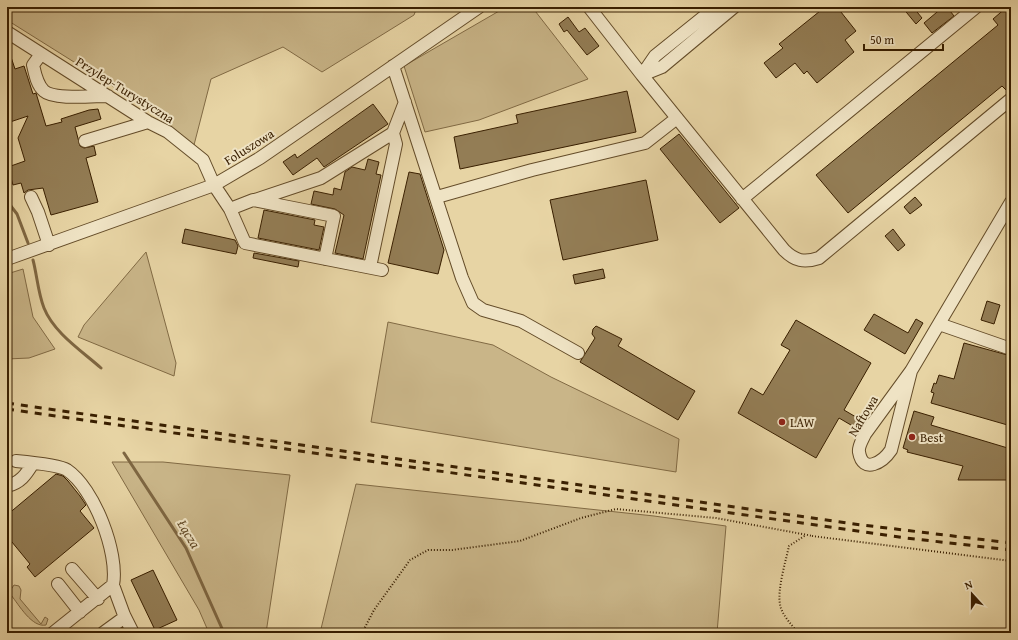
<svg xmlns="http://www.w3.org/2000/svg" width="1018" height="640" font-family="'Gentium Book Plus',serif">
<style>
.green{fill:#c9b588;stroke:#816a44}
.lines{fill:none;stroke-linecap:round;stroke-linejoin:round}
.stream{stroke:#7e6641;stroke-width:3}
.building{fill:#937d55;stroke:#391f00}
.minor-casing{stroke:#644c29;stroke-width:14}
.path{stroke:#391f00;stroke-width:2;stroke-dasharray:1 2;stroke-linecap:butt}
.minor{stroke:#efe3c4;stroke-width:12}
.rail{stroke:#391f00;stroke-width:3;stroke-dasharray:7 7;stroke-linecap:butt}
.poi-dot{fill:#8f2418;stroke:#efe3c4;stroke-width:1.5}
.labels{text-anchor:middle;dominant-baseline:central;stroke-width:4;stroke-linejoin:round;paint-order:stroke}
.street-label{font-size:13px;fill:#391f00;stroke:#efe3c4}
.poi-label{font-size:13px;fill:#391f00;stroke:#efe3c4;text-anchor:start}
.water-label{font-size:14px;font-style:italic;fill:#614926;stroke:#efe3c4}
</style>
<rect width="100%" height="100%" fill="#e7d4a4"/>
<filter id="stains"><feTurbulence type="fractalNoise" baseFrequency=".005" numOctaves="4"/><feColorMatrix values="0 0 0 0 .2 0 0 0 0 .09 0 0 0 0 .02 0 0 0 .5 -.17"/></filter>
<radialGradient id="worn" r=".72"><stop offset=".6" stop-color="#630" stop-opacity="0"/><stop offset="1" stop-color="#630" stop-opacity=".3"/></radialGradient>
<path class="green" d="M7 7H417L414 15 322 72 283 47 211 79 194 145 141 104 7 20Z
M506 7H532L588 79 479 120 425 132 404 66Z
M146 252 176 363 174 376 78 337 84 325Z
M23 269 33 317 55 349 29 358 7 359V274Z
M388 322 493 345 551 377 679 439 676 472 371 422Z
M112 462H163L290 475 266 633H209L199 610Z
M356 484 654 516 726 526 717 633H320Z
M14 585 19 586 21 590 20 599 41 624 45 617 48 619 46 625C32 628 19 605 11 595L10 591Z"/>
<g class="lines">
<path class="stream" d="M7 201 17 214 28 243
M33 260C37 275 38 293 44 308 54 333 82 351 101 368
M124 453 186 548 224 633"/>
</g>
<path class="building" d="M825 7H837L856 31 845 40 854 52 817 83 807 71 804 74 795 63 776 78 764 63 783 48 779 44Z
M902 7H913L922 18 916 24Z
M943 7H947L954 16 932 33 924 23Z
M1007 7H1011V92H1008L1002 86 848 213 816 175 998 25 993 19Z
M568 17 579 32 585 28 599 46 587 55 567 30 564 32 559 24Z
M7 51H9L15 69 24 66 33 94 36 93 46 126 62 122 61 119 89 110 98 109 101 119 75 127 80 146 84 148 94 146 96 155 86 158 98 202 51 215 43 188 28 190 24 193 21 183 13 185 8 167 25 161 18 138 28 116 10 122 7 114Z
M627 91 636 132 460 169 454 137 518 123 516 115Z
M373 104 388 124 324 167 317 158 293 175 283 162 295 154 297 158Z
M679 134 739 208 720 223 660 149Z
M368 159 379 162 376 174 381 175 363 259 335 253 344 215 335 209 311 204 314 191 333 195 334 188 341 190 345 172 352 167 365 170Z
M409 172 420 174 444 250 438 274 388 263Z
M646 180 658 240 563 260 550 200Z
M915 197 922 205 910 214 904 207Z
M264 210 315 220 314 225 324 227 319 250 258 238Z
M185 229 235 240 238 246 236 254 182 243Z
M893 229 905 245 898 251 885 236Z
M254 253 299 261 298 267 253 258Z
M603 269 605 278 575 284 573 275Z
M987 301 1000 305 994 324 981 320Z
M874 314 908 333 916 319 923 323 905 354 864 330Z
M796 320 871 363 844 410 861 420 856 428 839 418 816 458 738 413 751 388 763 395 790 350 781 345Z
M596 326 622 339 618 346 695 391 678 420 580 362 595 338 592 334 593 329Z
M964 343 1011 356V426L931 403 934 393 931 392 934 383 936 384 939 375 954 379Z
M914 411 934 417 931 425 1011 449V480H958L963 466 907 452 908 450 903 448Z
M56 474 63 476 68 481 80 496 86 505 80 511 94 528 35 577 27 567 30 564 7 536V515Z
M153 570 177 620 155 630 131 580Z"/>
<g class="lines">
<defs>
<path id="minor" d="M589 7 642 75 662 67 734 7
M716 7 655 56 642 75 784 250C795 261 804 263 819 258L1011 99
M7 32 148 122 168 132 203 160 214 185 230 209
M41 54 33 65C35 74 37 85 44 91 54 100 93 96 108 96
M393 66 462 278 473 303 483 310 521 321 578 353
M85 141 148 122
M31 197 38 212 49 245
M437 197 532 170 645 143 677 118
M742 199 976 7
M255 200 321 178 393 133 405 102
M7 259 214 185 260 158 479 7
M325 259 334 216 253 200 230 209 245 243 382 270
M370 267 396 144 393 133
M939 324 1011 349
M911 371 891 450C883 462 863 475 859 452 858 446 863 439 865 434L911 371 1011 202
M16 461C27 462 59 465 67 470 94 488 119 553 113 585L53 633
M7 486C20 483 26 475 33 463
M72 569 98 599
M58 584 80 612
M113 585 124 615 133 633
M103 633 125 617"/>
</defs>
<use href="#minor" class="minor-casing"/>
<path class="path" d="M812 536 1011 561
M362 633 374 610 410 560 428 550H452L520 541 581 518 616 509 716 518 813 536
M798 633C792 625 781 614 780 604 777 590 786 560 789 546L806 535"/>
<use href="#minor" class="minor"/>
<path class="rail" d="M7 403 854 524 1011 543
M7 409 906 538 1011 550"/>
</g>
<g class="poi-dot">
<circle cx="782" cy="422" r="4"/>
<circle cx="912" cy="437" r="4"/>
</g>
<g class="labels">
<g class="street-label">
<text transform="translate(125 90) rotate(32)">Przylep-Turystyczna</text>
<text transform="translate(249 147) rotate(-32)">Foluszowa</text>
<text transform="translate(863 416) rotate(-59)">Naftowa</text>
</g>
<g class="poi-label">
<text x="790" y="422">LAW</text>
<text x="920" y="437">Best</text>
</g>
<g class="water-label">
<text transform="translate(189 534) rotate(59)">Łącza</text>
</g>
</g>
<rect width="1018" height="640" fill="none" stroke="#e7d4a4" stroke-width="24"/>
<rect x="8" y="8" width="1002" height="624" fill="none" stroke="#391f00" stroke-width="2"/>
<rect x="12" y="12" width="994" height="616" fill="none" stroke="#391f00"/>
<g transform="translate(972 594) rotate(339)" stroke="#efe3c4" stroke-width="3" paint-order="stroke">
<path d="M0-3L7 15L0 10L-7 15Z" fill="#391f00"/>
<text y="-6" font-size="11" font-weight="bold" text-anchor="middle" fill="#391f00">N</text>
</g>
<path d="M864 44v6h79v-6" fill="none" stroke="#391f00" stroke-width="2"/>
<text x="870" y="44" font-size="12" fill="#391f00" stroke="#efe3c4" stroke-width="3" paint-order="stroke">50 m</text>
<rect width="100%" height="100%" filter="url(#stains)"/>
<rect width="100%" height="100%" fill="url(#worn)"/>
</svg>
